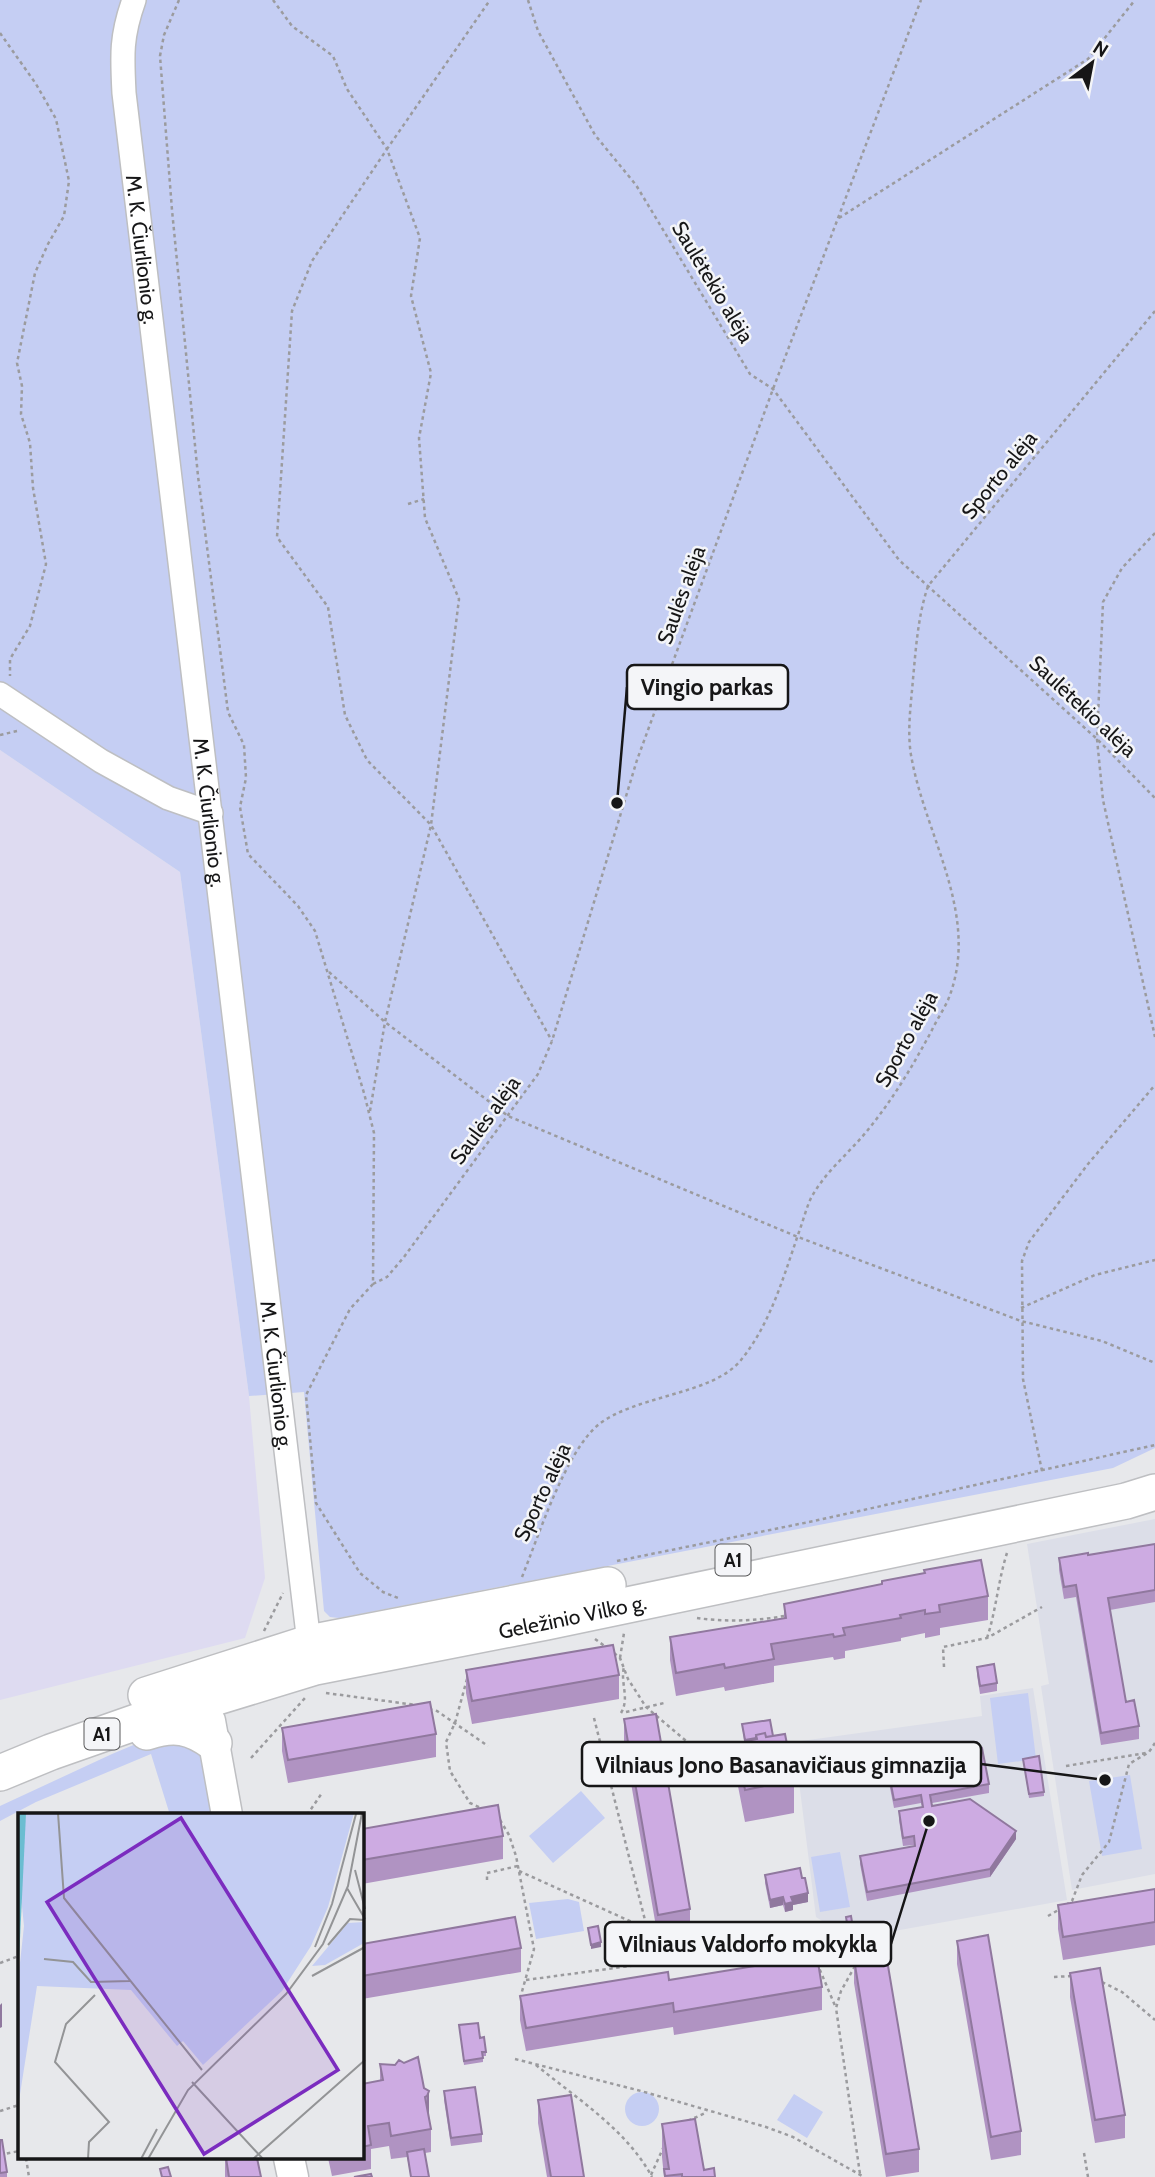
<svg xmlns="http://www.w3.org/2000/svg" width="1155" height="2177" font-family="Cabin,sans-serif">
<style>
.commercial{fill:#dedbf1}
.built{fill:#dcdee8}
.green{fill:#c5cef3}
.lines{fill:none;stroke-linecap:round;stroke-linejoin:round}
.minor-casing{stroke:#bebfc2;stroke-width:26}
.major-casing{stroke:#bebfc2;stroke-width:33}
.highway-casing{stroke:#bebfc2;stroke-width:38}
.path{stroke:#9b9b9e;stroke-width:2.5;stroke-dasharray:3.5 3.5;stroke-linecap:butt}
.minor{stroke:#fff;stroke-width:23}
.major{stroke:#fff;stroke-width:30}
.highway{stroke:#fff;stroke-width:35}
.wall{fill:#b093c2}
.shaded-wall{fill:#90789e}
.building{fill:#cdabe2;stroke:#90789e;stroke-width:2}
.labels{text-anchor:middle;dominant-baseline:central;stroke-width:5;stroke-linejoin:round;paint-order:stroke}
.shield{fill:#f4f5f8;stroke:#59595a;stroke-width:2}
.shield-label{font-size:19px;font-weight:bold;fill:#161617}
.street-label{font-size:21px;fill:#161617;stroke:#f4f5f8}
.inset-road{fill:none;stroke:#939496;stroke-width:2}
.view{fill:#7b2cbf;fill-opacity:0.15;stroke:#7b2cbf;stroke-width:3.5}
.inset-edge{fill:none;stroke:#161617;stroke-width:3.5}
.leader{fill:none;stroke:#161617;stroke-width:2.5}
.callout-dot{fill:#161617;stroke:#f4f5f8;stroke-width:2.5}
.callout{fill:#f4f5f8;stroke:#161617;stroke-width:2.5}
.callout-label{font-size:23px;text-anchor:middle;font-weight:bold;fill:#161617}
</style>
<rect width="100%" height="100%" fill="#e7e8eb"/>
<path class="commercial" d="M0 750 180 872 249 1396 265 1578 245 1638 0 1700Z"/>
<path class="built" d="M1155 1519V1874L1072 1890 1041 1686 1049 1684 1027 1544Z
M1033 1688 1067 1900 850 1939 816 1917 794 1742 982 1716 980 1696Z"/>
<path class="green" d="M0 0H1155V1448L1113 1468 339 1618 330 1617 324 1611 304 1392 249 1396 180 872 0 750Z
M1028 1693 1036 1759 998 1764 990 1698Z
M162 1733 201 1745 215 1815H170L151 1754 36 1802 0 1821V1806L112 1754Z
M1130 1775 1142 1849 1102 1856 1089 1781Z
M581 1791 605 1818 553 1863 529 1836Z
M840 1852 850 1907 820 1912 811 1857Z
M568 1899 579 1902 584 1931 536 1939 529 1903Z
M625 2109a17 17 0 1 1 34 0a17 17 0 1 1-34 0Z
M794 2094 823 2112 807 2138 777 2120Z"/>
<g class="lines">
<defs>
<g id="minor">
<path id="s1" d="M134 0C121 36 122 55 124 93L309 1643"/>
<path d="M0 694 101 761 168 798 211 813"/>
</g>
<path id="major" d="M210 1721 227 1815
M289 2158 293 2177"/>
<g id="highway">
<path d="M146 1695 309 1643 608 1585"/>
<path d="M147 1732C174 1723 191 1726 214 1743"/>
<path id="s2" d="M0 1773 51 1752 148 1718 315 1667 546 1622 1126 1501 1155 1492"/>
</g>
</defs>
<use href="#minor" class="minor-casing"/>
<use href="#major" class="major-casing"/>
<use href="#highway" class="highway-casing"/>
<path class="path" d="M179 0 164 35 160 56 172 210 198 476 228 712 244 745 246 778 240 807 248 854 298 906 315 931 364 1093 374 1133 373 1284 350 1309 306 1395 316 1503 360 1573 383 1592 398 1598
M273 0 292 26 333 56 347 89 387 149 312 261 292 311 277 537 328 607 345 715 367 760 431 825 552 1041
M528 0 538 31 595 135 636 185 750 374 773 389 899 560 1097 739 1155 798
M0 33 36 84 56 119 69 181 64 216 48 244 35 273 17 363 22 386 21 414 30 443 33 488 46 564 30 626 10 659V676
M839 218 1088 59 1135 0
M408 504 424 499
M1155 533 1122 568 1103 602 1097 739 1103 800 1155 1037
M0 735 17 731
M329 972 385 1022 508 1116 798 1237 1021 1321 1102 1341 1155 1363
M370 1111 385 1022 431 825 459 599 425 518 419 438 431 373 411 296 420 238 387 149 490 0
M373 1284 387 1277 404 1257 538 1074 552 1041 637 760 773 389 921 0
M1021 1308 1095 1275 1155 1260
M1042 1471 1023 1379 1022 1261 1029 1242 1088 1164 1155 1085
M617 1561 814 1521 1155 1445
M522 1577C539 1535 565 1453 598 1425 635 1395 713 1395 741 1360 771 1323 784 1275 799 1232 803 1221 806 1209 811 1198 826 1170 852 1151 871 1126 895 1096 913 1065 931 1032 936 1021 943 1011 948 1000 982 916 925 837 911 755 907 730 911 704 913 679 916 647 918 616 928 586L1155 311
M697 1618C725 1622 757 1621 784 1616
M264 1631 283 1593
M987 1638C996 1611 998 1581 1007 1553
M595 1639 606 1647
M614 1653 620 1658 628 1679 646 1707 705 1757
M620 1658 624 1633
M944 1667 943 1647 987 1638 1042 1607
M467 1679 455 1723 446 1742 450 1771 470 1803 483 1809
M326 1693 416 1705
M429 1709 437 1711 488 1746
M626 1712 664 1703
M621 1713C630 1698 620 1683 624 1667
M594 1718 648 1932
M251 1758 305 1698
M1066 1766 1146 1753
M307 1815 322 1793
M500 1820 509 1835 516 1856 534 1949 521 1995
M519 1871 643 1927 648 1932 659 1962
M487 1880V1873L518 1866
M1066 1905 1072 1901 1082 1875 1109 1842 1129 1764 1149 1752 1155 1743
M1048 1916 1060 1909
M0 1963 19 1956
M817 1963 836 2008
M855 1966 841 1991 836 2008 860 2174
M1054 1977 1071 1976
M526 1980 659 1962 834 1934 865 1952 859 1961
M1102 1982 1122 1992 1155 2020
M515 2059 641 2091 766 2127 793 2137 864 2177
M536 2065C576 2098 627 2130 652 2177
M0 2111 19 2105
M19 2112V2123
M688 2121 707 2112
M1084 2153 1088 2177
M0 2155 19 2151
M26 2158 29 2177
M651 2175 664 2146"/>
<use href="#minor" class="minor"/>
<use href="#major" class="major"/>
<use href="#highway" class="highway"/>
</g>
<path class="wall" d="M1155 1544V1602L1110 1610 1126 1702 1139 1726V1739L1101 1745 1076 1597 1064 1599 1059 1570V1558L1088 1555Z
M882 1581 988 1596V1620L940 1628V1635L925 1638V1633L901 1638V1641L845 1651V1658L834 1660 833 1657 774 1666V1682L725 1691 724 1687 676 1696 670 1660V1637L784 1619V1604L882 1585Z
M977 1667 997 1683V1691L980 1694 977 1675Z
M466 1670 619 1675V1699L472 1724 466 1693Z
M624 1719 690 1909V1932L658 1938 624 1743Z
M742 1724 773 1736 794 1780V1813L745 1822 736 1776V1743L744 1741Z
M282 1728 436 1734V1757L288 1783 282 1751Z
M912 1755 919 1759 989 1784V1793L932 1803V1806L1016 1839 990 1877 867 1901 860 1864V1856L914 1846V1845L903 1846 899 1820V1811L922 1807 921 1803 894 1808 887 1773V1764L912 1760Z
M1023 1759 1044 1792V1796L1029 1798Z
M362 1829 503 1836V1859L362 1884Z
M765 1875 802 1878 808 1902 793 1905V1910L785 1912 783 1905 770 1908 765 1883Z
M1155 1889V1945L1063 1960 1058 1929V1905Z
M846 1917 853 1928V1932L848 1933Z
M957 1941 1021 2131V2155L991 2160 957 1964Z
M362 1944 521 1948V1972L362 1999Z
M854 1959 919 2149V2172L886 2177 854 1983Z
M1070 1973 1125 2115V2138L1095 2143 1070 1997Z
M669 1980 822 1987V2010L674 2035 673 2027 526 2051 520 2020V1996Z
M459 2025 480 2038 486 2052V2056H483V2062L464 2065Z
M380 2064 429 2091V2117L431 2129V2152L425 2153 429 2177H411L407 2157 391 2159 389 2146 371 2149V2169L332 2176 328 2158H362V2084L380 2081Z
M444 2091 482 2134V2142L451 2146 444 2100Z
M538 2100 584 2177H547L538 2123Z
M662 2124 704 2170 715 2177H664L662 2157Z
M0 2140 7 2172V2177H0Z
M225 2158H257L261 2177H225Z"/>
<path class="shaded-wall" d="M1016 1831V1839L990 1877V1869Z
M808 1893V1902L793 1905V1910L785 1912V1904L791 1897Z
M783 1897V1905L770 1908V1900Z
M601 1942V1947L591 1949V1945Z
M2 2003V2027L0 2028V2005Z
M429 2091V2114L427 2120V2096Z"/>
<path class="building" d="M1155 1544V1590L1108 1598 1126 1702 1134 1700 1139 1726 1101 1733 1076 1585 1064 1587 1059 1558 1088 1553V1555Z
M981 1560 988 1596 939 1605 940 1612 925 1614V1610L900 1615 901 1618 843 1628 845 1635 834 1637 833 1634 771 1644 774 1659 725 1668 724 1664 676 1673 670 1637 786 1618 784 1604 882 1584V1581L925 1573 924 1570Z
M613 1645 619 1675 472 1701 466 1670Z
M994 1664 997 1683 980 1686 977 1667Z
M430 1702 436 1734 288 1760 282 1728Z
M656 1714 690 1909 658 1915 624 1719Z
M770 1720 773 1736 766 1737 765 1733 756 1735V1738L745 1740 742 1724Z
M765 1733 766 1737 785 1734 794 1780 745 1790 736 1743 757 1739 756 1735Z
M982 1748 989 1784 930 1795 932 1806 970 1799 1016 1831 990 1869 867 1892 860 1856 915 1846 914 1836 903 1838 899 1811 923 1807 921 1795 894 1800 887 1764 913 1760 912 1755 918 1754 919 1759Z
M1039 1756 1044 1792 1029 1794 1023 1759Z
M498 1805 503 1836 362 1860V1829Z
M800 1868 802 1878H805L808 1893 791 1897 793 1902 785 1904 783 1897 770 1900 765 1875Z
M1155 1889V1922L1063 1937 1058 1905Z
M851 1916 853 1928 848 1929 846 1917Z
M515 1917 521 1948 362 1976V1944Z
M598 1926 601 1942 591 1945 588 1928Z
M988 1935 1021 2131 991 2137 957 1941Z
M886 1954 919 2149 886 2154 854 1959Z
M817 1956 822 1987 674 2012 673 2003 526 2028 520 1996 668 1972 669 1980Z
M1100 1968 1125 2115 1095 2120 1070 1973Z
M478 2023 480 2038 484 2037 486 2052H482L483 2058 464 2061 459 2025Z
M418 2057 424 2088 429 2091 427 2096 425 2097 431 2129 391 2136 389 2123 368 2126 371 2145 362 2147V2084L383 2080 380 2064 395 2065 399 2060 404 2063Z
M475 2087 482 2134 451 2138 444 2091Z
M571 2095 584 2177H551L538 2100Z
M695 2119 704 2170 714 2168 715 2177H682V2174L665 2176 664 2169H669L662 2124Z
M0 2140H2L7 2172 0 2173Z
M424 2149 429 2177H411L407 2152Z
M226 2158H257L261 2177H229Z
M168 2167 171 2177H162L160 2169Z
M371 2174 372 2177H354Z"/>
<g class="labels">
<g class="shield">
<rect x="715.5" y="1544.5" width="35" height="31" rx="5"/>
<rect x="84.5" y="1718.5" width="35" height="31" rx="5"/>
</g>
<g class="shield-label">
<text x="733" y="1560">A1</text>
<text x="102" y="1734">A1</text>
</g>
<g class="street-label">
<text stroke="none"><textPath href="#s1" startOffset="252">M. K. Čiurlionio g.</textPath></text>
<text transform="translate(713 282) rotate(59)">Saulėtekio alėja</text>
<text transform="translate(999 475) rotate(-51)">Sporto alėja</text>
<text transform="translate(681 595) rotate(-70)">Saulės alėja</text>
<text transform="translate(1083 706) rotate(43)">Saulėtekio alėja</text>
<text stroke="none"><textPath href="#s1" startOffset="819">M. K. Čiurlionio g.</textPath></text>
<text transform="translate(906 1039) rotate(-61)">Sporto alėja</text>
<text transform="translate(485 1120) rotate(-54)">Saulės alėja</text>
<text stroke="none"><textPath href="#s1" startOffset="1386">M. K. Čiurlionio g.</textPath></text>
<text transform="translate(542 1492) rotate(-65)">Sporto alėja</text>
<text stroke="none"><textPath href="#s2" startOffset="595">Geležinio Vilko g.</textPath></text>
</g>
</g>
<g transform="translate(18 1813)">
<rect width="346" height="346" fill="#e7e8eb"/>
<path d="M8 0H336L310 94 293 133 264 178 185 252 165 228 159 233 113 177 19 173 0 294V168L6 113 1 64ZM346 109V130L307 152 294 153 330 110Z" fill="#c5cef3"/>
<path d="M0 0 8 1 0 168Z" fill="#6bbdd1"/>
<path class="inset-road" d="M40 0 46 85 184 257M337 57 347 96M329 75 347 106M310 132 332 106 347 107M297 134 314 91 338 1M26 146 55 149 73 169 112 168M294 163 347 134M174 269 245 346M70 346 71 329 91 309 37 249 48 211 77 182M123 346 139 316M130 346 170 277 268 181 305 131 330 73 344 0M235 346 347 247"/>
<path class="view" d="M163 5 320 257 186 341 29 89Z"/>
<rect width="346" height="346" class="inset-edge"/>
</g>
<path class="leader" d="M617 803L627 687M1105 1780L981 1764M929 1821L891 1944"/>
<g class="callout-dot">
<circle cx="617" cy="803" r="7"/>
<circle cx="1105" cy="1780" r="7"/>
<circle cx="929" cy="1821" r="7"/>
</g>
<g class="callout">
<rect x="627" y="665" width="161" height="44" rx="7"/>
<rect x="582" y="1742" width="399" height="44" rx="7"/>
<rect x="605" y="1922" width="286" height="44" rx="7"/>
</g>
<g class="callout-label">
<text x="707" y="695">Vingio parkas</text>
<text x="781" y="1773">Vilniaus Jono Basanavičiaus gimnazija</text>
<text x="748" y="1952">Vilniaus Valdorfo mokykla</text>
</g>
<g transform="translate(1092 63) rotate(32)" stroke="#f4f5f8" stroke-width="5" paint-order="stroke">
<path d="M0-5L12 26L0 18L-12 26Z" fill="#161617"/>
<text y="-10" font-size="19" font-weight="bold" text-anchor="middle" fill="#161617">N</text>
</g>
</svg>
